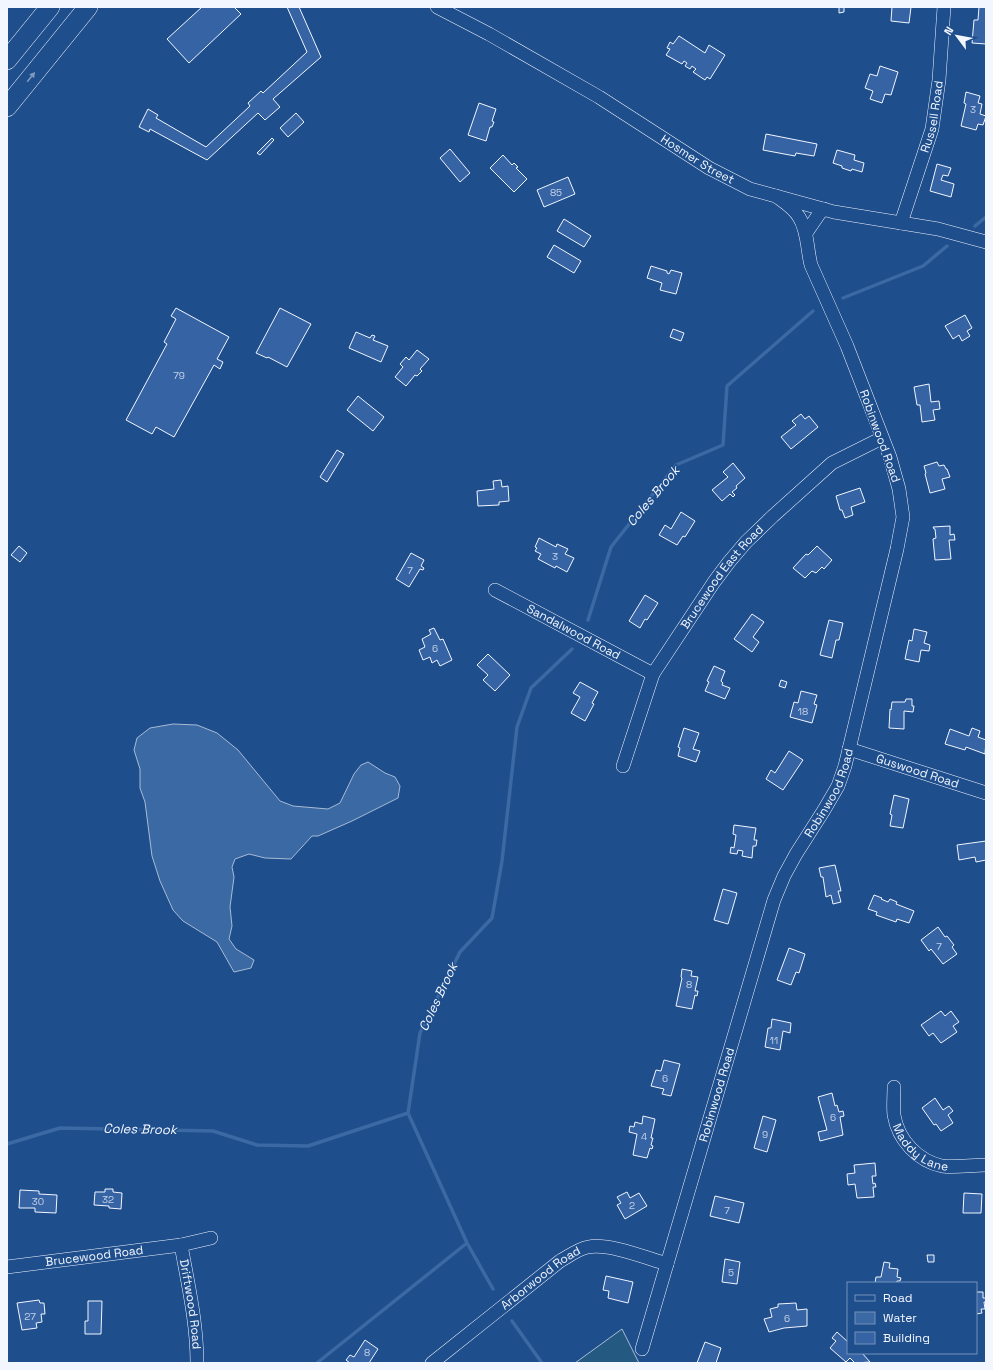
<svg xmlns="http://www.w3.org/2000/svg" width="993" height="1370" font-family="'Space Grotesk',sans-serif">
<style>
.green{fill:#245a82;stroke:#a8bbd7}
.water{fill:#3b69a3;stroke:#a8bbd7}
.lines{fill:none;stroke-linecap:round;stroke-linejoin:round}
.stream{stroke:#3b69a3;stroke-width:3.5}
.building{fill:#3563a3;stroke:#f2f6ff}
.minor-casing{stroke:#f2f6ff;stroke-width:14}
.highway-casing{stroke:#f2f6ff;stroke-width:20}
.minor{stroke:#1f4e8c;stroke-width:13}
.highway{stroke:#1f4e8c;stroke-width:19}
.oneway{fill:#7e9ac0}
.labels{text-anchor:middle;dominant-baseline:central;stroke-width:3;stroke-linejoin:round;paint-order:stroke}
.number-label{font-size:10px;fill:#c3d1e8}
.street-label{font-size:12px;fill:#f2f6ff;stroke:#1f4e8c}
.water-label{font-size:13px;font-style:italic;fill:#f2f6ff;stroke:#1f4e8c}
</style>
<rect width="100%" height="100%" fill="#1f4e8c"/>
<path class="green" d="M622 1329 639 1363H575Z"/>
<path class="water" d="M173 724 197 725 217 733 238 750 280 801 293 806 328 809 340 803 354 774 361 765 368 762 385 773 395 777 400 786 398 798 352 821 318 836H312L291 859 265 858 249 854 235 859 232 867 234 877 230 907 232 926 229 939 236 949 254 960 251 968 234 972 217 942 183 921 173 910 160 881 152 856 145 802 140 788V769L134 750 137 738 150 728Z"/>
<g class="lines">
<path class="stream" d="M975 226 986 217
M843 298 923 266 947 246
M588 620 611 547 676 465 723 445 727 386 813 311
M408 1113 467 1243 493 1289
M7 1144 60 1128 213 1131 257 1145 308 1146 408 1113 420 1033 460 952 492 918 502 861 517 727 531 688 572 649
M512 1321 542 1363
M317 1363 467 1243"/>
</g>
<path class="building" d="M202 7H234L241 14 189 63 167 39Z
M287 7H299L321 57 273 99 280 107 265 120 258 113 207 160 150 129 149 132 139 127 148 109 158 115 156 118 206 147 250 106 248 103 261 91 263 93 307 52Z
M839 7H844V12L839 13Z
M892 7H911L909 23 891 21Z
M979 7H986V44L972 43 974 20H978Z
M679 36 705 53 709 45 725 55 710 79 707 77 705 80 693 72 696 69 692 66 690 69 685 66 687 63 684 61 682 64 666 55 670 49 667 48 670 42 673 44Z
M880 66 898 72 891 95 885 94 882 103 870 99 873 91 865 88 870 74 877 76Z
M966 92 980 96 978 103 982 104 980 114 986 116 983 125 978 124 976 130 961 126 966 104 964 103Z
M479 103 496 109 492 121 494 122 492 127H490L486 141 468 135Z
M296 113 304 122 288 137 280 128Z
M766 134 817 144 814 156 796 153 795 156 763 150Z
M272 138 274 140 260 155 257 153Z
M450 149 470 173 460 182 440 158Z
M837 150 855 155 854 160 864 163 862 172 852 169 851 171 842 168V166L833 163Z
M503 155 512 165 514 163 518 167 516 168 527 179 514 192 490 168Z
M937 164 951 168 948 176 943 175 941 180 954 184 951 197 930 191Z
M568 177 575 194 544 207 537 190Z
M564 219 591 236 584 247 557 231Z
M554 245 581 261 574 273 547 257Z
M651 266 667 271V273L669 274 671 270 682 273 676 294 660 290 662 283 647 278Z
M176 308 229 337 217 359 223 362 220 369 214 365 174 437 156 427 152 434 126 420 167 344 164 342 176 319 171 316Z
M280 308 311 324 287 367 268 357 267 358 256 353Z
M965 315 972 328 967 331 970 336 962 341 959 335 953 339 945 326Z
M673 329 684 333 681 341 670 337Z
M356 332 370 338 372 335 375 336 373 340 388 346 381 362 349 348Z
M417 350 429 359 420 369 422 371 417 376 415 375 406 386 395 377 403 367 400 364 406 357 409 360Z
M929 384 931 402 939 401 940 409 933 410 935 420 922 422 920 405H917L914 387Z
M358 396 384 417 373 431 347 410Z
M801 414 805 419 809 416 818 427 791 449 781 437 796 425 792 421Z
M337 450 344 454 327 482 320 477Z
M937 462 939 466 944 465 946 469H947L950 477 942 479 945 489 930 493 925 474 926 473 924 466Z
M733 463 745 478 736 486 737 488 732 492 735 495 733 497 730 494 722 501 712 490 728 477 723 472Z
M501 480 502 487 508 486 509 501 499 502V505L478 506 477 491 494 489 493 481Z
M860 488 865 502 851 507 853 515 845 518 842 510H840L836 496Z
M681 512 695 521 685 537 683 536 677 545 659 535 665 525 671 529Z
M950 526V535L954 534 955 540H949L951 559 935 560 933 539 936 538 935 529H934L933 527Z
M539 538 556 547 557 544 568 549 565 554 574 558 567 572 556 566 555 568 538 559 541 554 535 551 537 548 535 547Z
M19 546 27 553 20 562 11 555Z
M817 546 832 560 824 569 822 567 816 573 812 571 805 578 793 568 806 554 808 555Z
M411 553 424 560 421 566 424 568 423 570 420 569 409 587 396 579Z
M645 595 658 603 647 620 645 619 640 628 629 621Z
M752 614 764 622 753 637 759 642 752 652 734 639Z
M829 620 843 623 839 640H836L832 658 820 655Z
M434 628 440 640 443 639 452 660 440 666 437 660 432 663 430 657 423 660 419 650 425 647 422 639 431 634 429 630Z
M914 629 927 632 924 643 930 645 929 651 921 650 919 662 905 659 909 640 912 641Z
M488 654 510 675 495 691 483 680 488 675 477 665Z
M714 666 725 671 721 681 723 683 722 685 730 688 725 699 705 691 709 682 707 681Z
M781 680 787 682 785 688 779 686Z
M580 682 598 692 592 703 594 704 585 721 571 713 580 697 573 693Z
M801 691 817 695 814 704 817 705 812 723 790 717 794 702 798 703Z
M906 699H912V706H914L913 712 904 711V729L889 728 890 709 891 710 892 702H905Z
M684 728 699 733 693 749 700 751 696 762 678 756 680 748 678 747Z
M972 728 980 731 978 737 986 740 985 754 966 747 965 750 945 744 950 729 969 736Z
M789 751 803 760 783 790 766 779 771 770 775 773Z
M894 795 909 799 903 828 890 826 892 815 890 814Z
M734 825 756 828 754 840H757L756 846H753L752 858 742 856 743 851 738 850 737 854 730 853 731 847 734 848 736 835 733 834Z
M986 841V860L976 862 975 857 959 860 957 845Z
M835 865 841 891H838L841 902 833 904 831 895 826 897 823 877H821L819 868Z
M723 889 737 893 728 924 714 920Z
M874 895 882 898 881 899 888 902 890 899 897 902 896 904 914 911 909 923 897 919 896 922 876 915 877 912 868 909Z
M938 927 945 937 947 936 954 945 952 947 957 954 943 964 931 949 929 951 921 940Z
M789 948 805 954 799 973 796 972 791 985 777 980Z
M682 969 692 971 691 976 698 977 695 991H698L697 996 695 995 692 1009 676 1006 682 978 681 977Z
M941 1011 945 1016 951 1011 959 1022 953 1026 957 1032 941 1043 933 1033 929 1036 921 1025Z
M772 1019 791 1023 790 1033 783 1031 780 1050 765 1047 768 1028H771Z
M664 1060 680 1064 671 1096 662 1094 664 1089 651 1086 656 1070 661 1071Z
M832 1093 835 1106 837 1105 839 1112 843 1111 844 1116 840 1117 843 1135 820 1141 818 1132 827 1130 818 1097Z
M935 1098 943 1110 949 1106 953 1111 948 1115 953 1123 941 1131 936 1124 934 1125 922 1108Z
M643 1116 655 1119 651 1138H653L651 1145 653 1146 652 1149 650 1148 647 1158 633 1155 637 1134 629 1132 630 1126 634 1127 635 1122 642 1124Z
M763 1116 776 1120 767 1152 754 1148Z
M875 1163 876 1176H872L873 1184 875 1183 876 1187H873L874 1197 857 1198 855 1184 848 1185 847 1174 855 1173 854 1165Z
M105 1189H113V1192L122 1193 121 1209 109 1208V1206L94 1205 95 1192H105Z
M20 1190 39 1191V1194L57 1195 56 1213 35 1212V1208H19Z
M627 1192 630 1198 639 1193 647 1206 625 1219 617 1205 621 1203 617 1197Z
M964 1193 982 1194 981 1213H963Z
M715 1196 744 1203 739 1223 710 1216Z
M927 1255H934V1262H928Z
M725 1259 740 1262 737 1284 722 1282Z
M884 1262 890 1263 889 1268 898 1269 897 1277 901 1278 900 1281H897L896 1283H875L876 1277H881Z
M606 1276 633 1282 628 1303 608 1298 609 1291 603 1290Z
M976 1292H983V1298H986V1302H984L985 1309H981L982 1313 976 1314Z
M39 1300 40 1303H44L45 1314H41L42 1322 36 1323 37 1328 22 1330 17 1303Z
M88 1301H102L101 1334H85V1321H88Z
M796 1303 797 1310 807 1309V1326L784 1328 769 1332 764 1319 772 1317 770 1309 778 1307V1304Z
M837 1332 848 1342V1353H862L870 1362 855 1363 850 1358 846 1362 830 1348 836 1341 832 1338Z
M365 1340 378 1349 369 1363H350L346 1360 350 1355 354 1357Z
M705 1342 721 1348 716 1363H697Z"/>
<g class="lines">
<defs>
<g id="minor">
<path id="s1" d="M437 7 489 34 599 97 709 168 750 189 834 212 938 229 986 242"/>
<path id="s2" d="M901 223 932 129 939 80 944 7"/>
<path d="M806 233 819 214 824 209"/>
<path id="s3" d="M495 590 653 674"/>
<path id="s4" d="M849 749 986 793"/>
<path id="s5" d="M623 766 653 674 714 582 729 562 746 542 773 516 832 463 882 438"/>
<path id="s6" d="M894 1087C894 1096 893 1106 894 1115 898 1140 918 1161 942 1166 956 1168 972 1165 986 1165"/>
<path id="s7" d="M181 1245C188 1284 197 1323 197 1363"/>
<path id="s8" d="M7 1267 181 1245 211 1238"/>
<path id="s9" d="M642 1349 774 900 784 876 796 854 824 810 838 786 845 766 897 549 903 517 899 489 890 457 847 346 811 265C807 250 808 231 799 217 794 208 784 202 776 196"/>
<path id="s10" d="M432 1363 560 1261C569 1256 578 1249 588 1247 610 1243 646 1258 667 1264"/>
</g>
<path id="highway" d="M7 60 50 7
M7 107 88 7"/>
</defs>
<use href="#minor" class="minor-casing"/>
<use href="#highway" class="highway-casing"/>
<use href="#minor" class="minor"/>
<use href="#highway" class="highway"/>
</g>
<defs><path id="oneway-solid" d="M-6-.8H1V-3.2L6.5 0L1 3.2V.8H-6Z"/></defs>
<use class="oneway" href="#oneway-solid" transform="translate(31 77) rotate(-51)"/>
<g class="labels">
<g class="number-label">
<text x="973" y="109">3</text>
<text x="556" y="192">85</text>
<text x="179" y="375">79</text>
<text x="555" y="556">3</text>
<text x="410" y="570">7</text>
<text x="435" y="648">6</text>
<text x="803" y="711">18</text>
<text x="939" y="946">7</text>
<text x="689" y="984">8</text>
<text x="774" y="1040">11</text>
<text x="665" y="1078">6</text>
<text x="833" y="1117">6</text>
<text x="765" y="1134">9</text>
<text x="644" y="1136">4</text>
<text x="108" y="1199">32</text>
<text x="38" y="1201">30</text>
<text x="632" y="1205">2</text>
<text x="727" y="1210">7</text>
<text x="731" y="1272">5</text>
<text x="30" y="1316">27</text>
<text x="787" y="1318">6</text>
<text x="367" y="1352">8</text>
</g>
<g class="street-label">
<text stroke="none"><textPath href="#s2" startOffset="111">Russell Road</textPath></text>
<text stroke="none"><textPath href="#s1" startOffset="302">Hosmer Street</textPath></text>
<text transform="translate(880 436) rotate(70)">Robinwood Road</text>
<text stroke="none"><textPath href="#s5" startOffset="216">Brucewood East Road</textPath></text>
<text stroke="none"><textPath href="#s3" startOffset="89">Sandalwood Road</textPath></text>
<text stroke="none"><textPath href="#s4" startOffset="72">Guswood Road</textPath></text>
<text stroke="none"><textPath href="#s9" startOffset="589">Robinwood Road</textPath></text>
<text stroke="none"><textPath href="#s9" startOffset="265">Robinwood Road</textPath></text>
<text stroke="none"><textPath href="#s6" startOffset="73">Maddy Lane</textPath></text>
<text stroke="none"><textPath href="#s8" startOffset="88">Brucewood Road</textPath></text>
<text stroke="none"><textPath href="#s10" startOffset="138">Arborwood Road</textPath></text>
<text stroke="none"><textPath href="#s7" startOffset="60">Driftwood Road</textPath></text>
</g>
<g class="water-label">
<text transform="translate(653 496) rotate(-50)">Coles Brook</text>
<text transform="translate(438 997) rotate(-65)">Coles Brook</text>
<text transform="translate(140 1129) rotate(1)">Coles Brook</text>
</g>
</g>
<rect width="993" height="1370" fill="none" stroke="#f2f6ff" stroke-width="16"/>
<rect x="847" y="1282" width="130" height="72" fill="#1f4e8c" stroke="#7391ba"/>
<rect x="855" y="1295" width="20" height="6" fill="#1f4e8c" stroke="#7391ba"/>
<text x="883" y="1302" font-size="12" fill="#f2f6ff">Road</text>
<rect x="855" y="1312" width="20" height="12" fill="#3b69a3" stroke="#7391ba"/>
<text x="883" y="1322" font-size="12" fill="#f2f6ff">Water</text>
<rect x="855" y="1332" width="20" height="12" fill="#3563a3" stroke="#7391ba"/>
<text x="883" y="1342" font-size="12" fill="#f2f6ff">Building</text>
<g transform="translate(957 36) rotate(302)" stroke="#1f4e8c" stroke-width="3" paint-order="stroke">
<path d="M0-3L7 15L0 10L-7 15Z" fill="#f2f6ff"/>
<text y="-6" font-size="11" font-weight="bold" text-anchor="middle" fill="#f2f6ff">N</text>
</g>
</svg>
